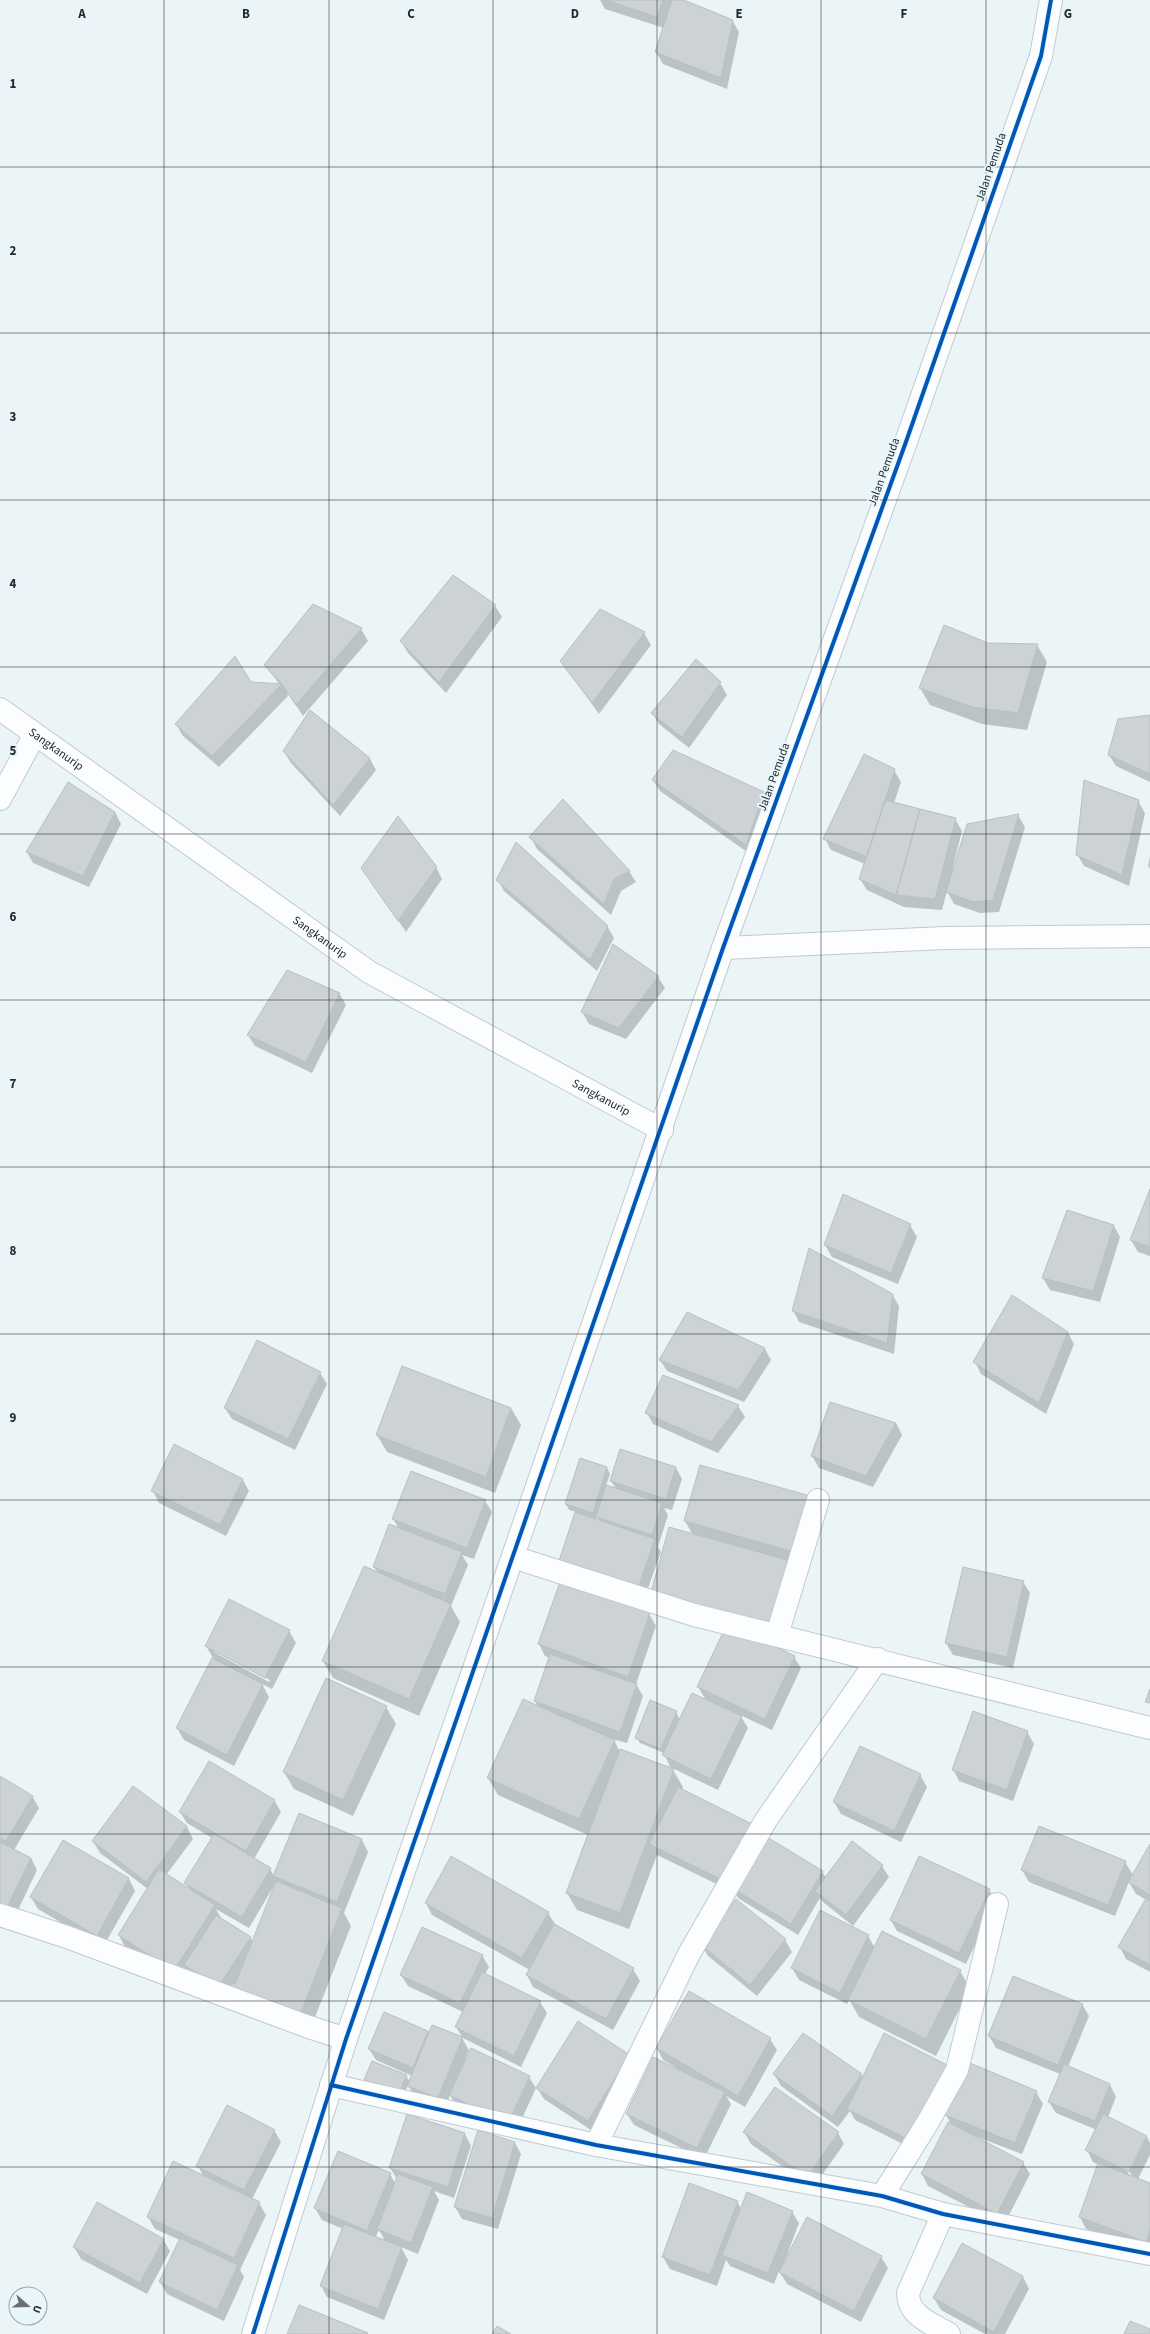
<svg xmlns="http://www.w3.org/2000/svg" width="1150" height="2334" font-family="'Source Sans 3',sans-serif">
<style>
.shadow{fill:#0003;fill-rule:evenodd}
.building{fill:#ccd2d5;stroke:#b9c0c2}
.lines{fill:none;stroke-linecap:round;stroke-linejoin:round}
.minor-casing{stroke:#c3cacc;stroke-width:24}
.minor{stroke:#fcfdfe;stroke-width:22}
.cycleway-casing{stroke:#e7f6fb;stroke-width:6}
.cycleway{stroke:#0057b8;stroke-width:4}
.grid{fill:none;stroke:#24292b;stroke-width:1;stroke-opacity:0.55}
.labels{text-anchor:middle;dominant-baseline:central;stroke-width:4;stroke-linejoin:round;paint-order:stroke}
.street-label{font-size:12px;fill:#24292b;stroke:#e7f6fb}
.grid-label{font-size:13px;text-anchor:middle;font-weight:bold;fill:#24292b;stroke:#e7f6fb;stroke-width:4;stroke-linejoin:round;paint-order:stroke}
</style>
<rect width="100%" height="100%" fill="#ebf4f6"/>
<path class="shadow" d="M600 0H681L732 20 739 32 727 89 663 64 656 52 664 28 605 9Z
M495 606 502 617 446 693 408 653 401 641Z
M601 610 644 633 651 645 599 714 561 661Z
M361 629 368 641 303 716 287 692 288 696 219 767 183 736 176 724 250 683 280 685 265 665Z
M988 644 1037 645 1047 662 1027 730 982 724 930 705 920 688Z
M720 683 727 695 689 748 659 724 652 713Z
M311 712 370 759 376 770 340 816 291 763 284 751Z
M1150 716V782L1116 766 1109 755Z
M894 770 901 782 894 803 955 819 962 831 953 867 1018 815 1025 827 999 912 980 913 954 904 947 891 942 910 904 907 867 890 860 879 865 864 831 850 825 839Z
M653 780 763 793 770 805 753 856 660 791Z
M1138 801 1145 813 1129 886 1084 866 1077 854Z
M115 812 121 824 89 887 33 863 27 852Z
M531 837 629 871 636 882 621 891 611 915 537 849Z
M1150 856V869L1148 866Z
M436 867 442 879 406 932 362 868Z
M498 880 607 926 614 938 597 971 504 891Z
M658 977 665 988 626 1039 589 1024 582 1012Z
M339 993 346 1005 312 1073 255 1046 248 1035Z
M1150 1192V1256L1138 1252 1131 1240Z
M910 1225 917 1237 898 1284 832 1257 825 1245Z
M1114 1226 1120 1237 1100 1302 1050 1290 1043 1278Z
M892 1294 899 1306 894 1354 799 1322 793 1310Z
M1012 1297 1068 1333 1074 1344 1046 1414 981 1374 975 1362Z
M687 1313 765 1349 771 1360 744 1402 667 1371 660 1360Z
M320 1373 327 1384 295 1450 232 1419 225 1408Z
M663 1376 738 1406 745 1417 718 1453 653 1424 647 1413Z
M511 1408 521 1425 495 1493 387 1452 377 1435Z
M896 1423 902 1435 873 1487 819 1468 812 1456Z
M581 1459 607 1468 610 1474 606 1486 616 1489 611 1481 676 1468 682 1479 672 1510 664 1508 668 1515 658 1547 661 1552 642 1605 558 1566 576 1512 569 1510 566 1504ZM597 1516 599 1521 595 1520Z
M243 1480 249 1491 226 1536 159 1503 153 1491Z
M813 1498 770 1644 794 1657 801 1668 772 1730 740 1715 748 1728 718 1790 670 1767 664 1753 640 1743 637 1738 676 1712 680 1720 706 1700 698 1687 724 1631 693 1535 685 1521Z
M485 1501 492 1512 474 1559 462 1555 468 1565 451 1606 460 1622 419 1716 333 1678 323 1661 378 1573 374 1567 399 1529 393 1519Z
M964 1568 1023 1582 1030 1593 1013 1668 953 1655 946 1643Z
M560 1583 649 1614 656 1626 636 1684 643 1696 627 1743 608 1738 614 1740 619 1750 673 1770 683 1787 682 1790 822 1871 826 1878 882 1866 889 1877 853 1926 823 1902 820 1898 798 1935 738 1898 735 1893 657 1855 629 1929 577 1910 567 1893 588 1835 498 1795 488 1778 538 1707 535 1701 550 1658 545 1656 539 1644Z
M289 1631 296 1643 272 1689 262 1684 269 1697 234 1766 184 1740 177 1728 213 1658 206 1646ZM214 1650 270 1680 269 1682 214 1652Z
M386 1707 396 1724 353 1816 294 1789 284 1772Z
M1027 1732 1034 1744 1013 1801 959 1781 953 1769Z
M920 1775 927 1787 901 1842 841 1814 834 1802Z
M0 1777 32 1796 39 1808 14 1850 31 1858 37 1870 11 1925 0 1920Z
M133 1787 187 1827 193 1839 166 1875 189 1890 186 1883 212 1838 187 1823 180 1812 274 1800 281 1812 254 1859 270 1869 274 1876 299 1814 362 1840 368 1852 344 1913 351 1926 308 2035 234 1984 226 1997 192 1977 188 1970 181 1982 125 1947 119 1935 148 1889 100 1853 93 1841ZM275 1884 253 1942 250 1937 221 1918 216 1909 249 1928Z
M63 1841 129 1879 135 1891 103 1947 38 1909 31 1897Z
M1150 1846V1902L1136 1894 1129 1882 1115 1916 1029 1882 1022 1870 1125 1862 1133 1875Z
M989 1890 996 1901 966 1964 897 1931 891 1920Z
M736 1900 785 1940 792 1952 757 1996 708 1956 701 1944Z
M426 1903 548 1913 555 1924 633 1969 640 1981 613 2030 533 1987 527 1975 530 1970 432 1915Z
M1150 1905V1972L1126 1959 1120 1947Z
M868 1936 875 1948 960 1971 970 1988 936 2056 859 2017 849 1999 847 2004 799 1980 792 1968Z
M482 1955 489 1967 485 1974 540 2002 547 2013 521 2067 463 2038 456 2027 463 2012 408 1986 401 1975Z
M1082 2004 1089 2016 1068 2067 1110 2085 1116 2097 1108 2117 1147 2137 1150 2143V2155L1138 2179 1150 2184V2253L1086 2229 1080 2217 1099 2165 1093 2162 1087 2150 1097 2130 1056 2113 1049 2102 1060 2074 996 2048 989 2036ZM1127 2167 1132 2176H1130L1125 2168Z
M427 2032 429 2035 462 2038 469 2050 465 2059 529 2077 536 2088 515 2134 457 2107 450 2095 445 2109 415 2097 408 2085 402 2099 369 2086 365 2080 406 2076 410 2082 412 2076 376 2060 369 2049Z
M770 2039 777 2050 745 2107 726 2096 731 2104 704 2159 634 2125 627 2114 677 2068 663 2060 657 2048Z
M629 2055 594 2132 544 2099 537 2088Z
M774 2074 861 2075 919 2152 855 2120 850 2111 838 2127 781 2086Z
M1036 2092 1043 2104 1022 2154 964 2132 1023 2163 1030 2174 1004 2225 928 2186 922 2174 948 2124 952 2126 945 2113Z
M274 2130 281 2142 252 2199 259 2203 266 2215 240 2270 244 2277 224 2321 167 2294 160 2282 180 2240 155 2229 148 2217 204 2177 198 2166Z
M744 2132 838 2133 844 2144 813 2188 751 2144Z
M465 2134 471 2146 454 2198 434 2191 439 2200 418 2254 401 2247 408 2260 384 2320 327 2297 321 2286 343 2229 322 2220 315 2208 390 2174 395 2183 397 2179 390 2168ZM379 2230 383 2237 385 2242 375 2238Z
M515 2143 521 2154 498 2229 462 2219 455 2207Z
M737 2201 741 2209 792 2212 799 2223 784 2263 881 2257 888 2268 861 2322 787 2284 779 2271 774 2284 730 2266 726 2260 717 2286 670 2269 663 2257Z
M163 2239 170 2251 147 2294 81 2259 74 2247Z
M963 2245 1023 2277 1029 2289 1005 2334H985L941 2310 934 2298Z"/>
<path class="building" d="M606 0H663L657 17Z
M672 0H684L733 20 721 78 655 52Z
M453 575 496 605 439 682 400 641Z
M313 604 362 628 296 705 282 684 264 665Z
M600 609 645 632 592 703 560 661Z
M944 625 988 643 1038 644 1018 713 972 707 919 688Z
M235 656 251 682 282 684 212 756 175 724Z
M696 659 721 682 682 737 651 713Z
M310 710 370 758 333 805 283 751Z
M1150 715V774L1108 755 1118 719Z
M673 750 764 792 746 845 652 780Z
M864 754 895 769 867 857 823 839Z
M1084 780 1139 800 1122 875 1076 855Z
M68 782 115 812 83 876 26 852Z
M563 799 630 871 614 879 604 904 529 837Z
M885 800 920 809 896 895 859 879Z
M920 809 956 818 935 899 896 895Z
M1019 814 993 900 973 902 946 892 967 824Z
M398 816 437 867 398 921 361 868Z
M516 842 608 926 590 960 496 880Z
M613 944 659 976 619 1028 581 1012Z
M287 970 340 993 306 1062 247 1035Z
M1150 1189V1247L1130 1240Z
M843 1194 911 1224 891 1273 824 1245Z
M1067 1210 1114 1225 1093 1291 1042 1278Z
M809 1248 893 1294 887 1343 792 1311Z
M1012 1295 1068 1332 1039 1403 973 1362Z
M687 1312 765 1348 738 1390 659 1360Z
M257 1340 321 1372 288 1439 224 1408Z
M402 1366 511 1408 486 1477 376 1435Z
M663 1375 739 1405 711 1442 645 1413Z
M830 1402 896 1423 866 1476 811 1456Z
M174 1444 243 1479 220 1525 151 1491Z
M620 1449 676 1467 666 1499 610 1481Z
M580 1458 607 1467 593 1513 565 1504Z
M700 1465 814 1497 798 1553 684 1521Z
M411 1471 486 1500 467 1548 392 1519Z
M606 1485 662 1503 652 1535 596 1517Z
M575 1512 655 1539 636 1594 557 1567Z
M389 1524 462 1552 445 1594 373 1567Z
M669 1527 791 1561 771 1630 650 1596Z
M364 1566 451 1604 409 1699 322 1661Z
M963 1567 1024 1581 1007 1657 945 1643Z
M560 1582 650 1613 628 1677 538 1644Z
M229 1599 290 1630 265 1678 205 1646Z
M727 1624 795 1656 765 1719 697 1687Z
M550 1654 637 1684 620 1732 534 1701Z
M212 1658 263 1684 227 1755 176 1728Z
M326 1678 387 1706 343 1800 283 1772Z
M1150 1689V1703L1145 1702Z
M692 1693 742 1716 711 1779 662 1755Z
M523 1699 615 1740 579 1819 487 1778Z
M650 1700 677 1711 661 1749 635 1738Z
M973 1711 1028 1731 1007 1790 952 1770Z
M860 1746 921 1774 894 1831 833 1802Z
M620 1749 674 1769 620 1913 566 1893Z
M209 1761 275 1800 246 1851 179 1812Z
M0 1776 33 1796 6 1841 0 1838Z
M133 1786 187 1826 146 1882 92 1841Z
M678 1787 756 1826 728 1883 649 1844Z
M299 1813 362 1839 337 1902 273 1876Z
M1039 1826 1126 1861 1108 1905 1021 1870Z
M214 1834 271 1868 242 1917 184 1883Z
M762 1834 823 1871 791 1924 731 1887Z
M63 1840 129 1878 97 1936 30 1897Z
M852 1841 883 1865 846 1915 815 1891Z
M0 1842 31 1858 4 1914 0 1912Z
M1150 1844V1895L1128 1882Z
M451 1856 549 1912 522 1958 425 1903Z
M919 1856 990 1889 959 1953 890 1920Z
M159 1869 215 1905 174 1971 118 1935Z
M276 1881 342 1908 299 2018 232 1992Z
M736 1899 786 1939 750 1985 700 1944Z
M1145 1900 1150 1903V1965L1118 1947Z
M820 1910 869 1935 840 1993 791 1968Z
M216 1915 251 1937 219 1986 184 1965Z
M554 1924 634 1968 606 2019 526 1975Z
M422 1927 483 1955 460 2003 400 1975Z
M882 1931 961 1970 926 2039 848 2000Z
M482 1972 541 2001 514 2056 455 2027Z
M1013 1976 1083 2004 1058 2065 988 2036Z
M689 1991 771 2038 738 2096 656 2048Z
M384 2012 428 2031 413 2068 368 2049Z
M578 2021 630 2055 588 2121 536 2088Z
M432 2025 463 2037 438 2098 407 2086Z
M803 2033 862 2074 832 2116 773 2074Z
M884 2033 949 2066 912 2141 847 2109Z
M471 2048 530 2076 508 2123 449 2095Z
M653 2057 725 2092 697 2148 626 2114Z
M372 2061 407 2075 399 2094 364 2080Z
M965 2061 1037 2091 1015 2143 943 2114Z
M1064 2064 1110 2084 1095 2121 1048 2102Z
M775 2087 839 2132 807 2177 743 2132Z
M227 2105 275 2130 244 2190 196 2166Z
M407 2114 465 2133 448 2187 389 2168Z
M1103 2114 1147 2136 1129 2172 1085 2150Z
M948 2122 1024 2162 997 2214 921 2174Z
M478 2130 515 2142 492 2218 454 2207Z
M338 2151 391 2173 367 2231 314 2208Z
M173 2161 260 2202 234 2258 147 2217Z
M1098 2163 1150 2183V2230L1146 2242 1079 2217Z
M398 2174 433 2187 411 2243 377 2229Z
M689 2183 738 2201 710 2275 662 2257Z
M747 2192 793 2211 768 2273 722 2255Z
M97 2202 164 2239 140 2283 73 2247Z
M807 2217 882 2256 854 2311 779 2272Z
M344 2224 402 2247 378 2309 320 2286Z
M180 2238 238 2265 217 2310 159 2282Z
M962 2243 1023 2276 994 2332 933 2298Z
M299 2305 368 2333 367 2334H287Z
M1130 2321 1150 2329V2334H1124Z
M497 2326 511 2334H492Z"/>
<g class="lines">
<defs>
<g id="minor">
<path id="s1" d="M0 709 369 972 662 1130"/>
<path d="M0 799 35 734"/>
<path d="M723 948 945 938 1150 936"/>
<path d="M513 1557 694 1615 1150 1728"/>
<path d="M777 1635 818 1500"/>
<path d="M0 1915 67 1937 306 2026 346 2039"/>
<path d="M331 2085 596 2145 882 2196 943 2214 1150 2254"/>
<path d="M596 2145 689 1954 766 1820 878 1659"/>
<path d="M882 2196 928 2122 957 2070 997 1904"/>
<path d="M943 2214 908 2293C908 2316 931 2323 949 2334"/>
<path d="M253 2334 346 2039 723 948 907 439 1041 56 1051 0"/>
</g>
</defs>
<use href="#minor" class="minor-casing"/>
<use href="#minor" class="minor"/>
<defs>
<path id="cycleway" d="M331 2085 596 2145 882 2196 943 2214 1150 2254
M253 2334 346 2039 723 948 907 439 1041 56 1051 0"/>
</defs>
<use href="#cycleway" class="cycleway-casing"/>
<use href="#cycleway" class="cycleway"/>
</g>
<path class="grid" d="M164 0V2334M329 0V2334M493 0V2334M657 0V2334M821 0V2334M986 0V2334M0 167H1150M0 333H1150M0 500H1150M0 667H1150M0 834H1150M0 1000H1150M0 1167H1150M0 1334H1150M0 1500H1150M0 1667H1150M0 1834H1150M0 2001H1150M0 2167H1150"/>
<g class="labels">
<g class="street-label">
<text transform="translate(991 167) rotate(-71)">Jalan Pemuda</text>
<text transform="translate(884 472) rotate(-70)">Jalan Pemuda</text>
<text stroke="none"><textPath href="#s1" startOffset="69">Sangkanurip</textPath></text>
<text transform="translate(774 777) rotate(-70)">Jalan Pemuda</text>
<text stroke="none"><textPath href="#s1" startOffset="393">Sangkanurip</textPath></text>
<text stroke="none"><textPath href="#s1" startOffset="717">Sangkanurip</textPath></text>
</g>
</g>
<g class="grid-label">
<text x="82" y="18">A</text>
<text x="246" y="18">B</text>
<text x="411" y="18">C</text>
<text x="575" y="18">D</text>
<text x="739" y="18">E</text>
<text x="904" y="18">F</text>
<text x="1068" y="18">G</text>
<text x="13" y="88">1</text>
<text x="13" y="255">2</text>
<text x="13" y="421">3</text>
<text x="13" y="588">4</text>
<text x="13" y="755">5</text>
<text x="13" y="921">6</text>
<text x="13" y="1088">7</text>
<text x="13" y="1255">8</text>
<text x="13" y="1422">9</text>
</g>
<g transform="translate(28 2306) rotate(110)"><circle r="19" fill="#e7f6fb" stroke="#99a4a8"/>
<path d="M0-3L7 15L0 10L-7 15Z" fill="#6a7072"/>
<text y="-6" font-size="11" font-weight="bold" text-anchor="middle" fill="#24292b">U</text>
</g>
</svg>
